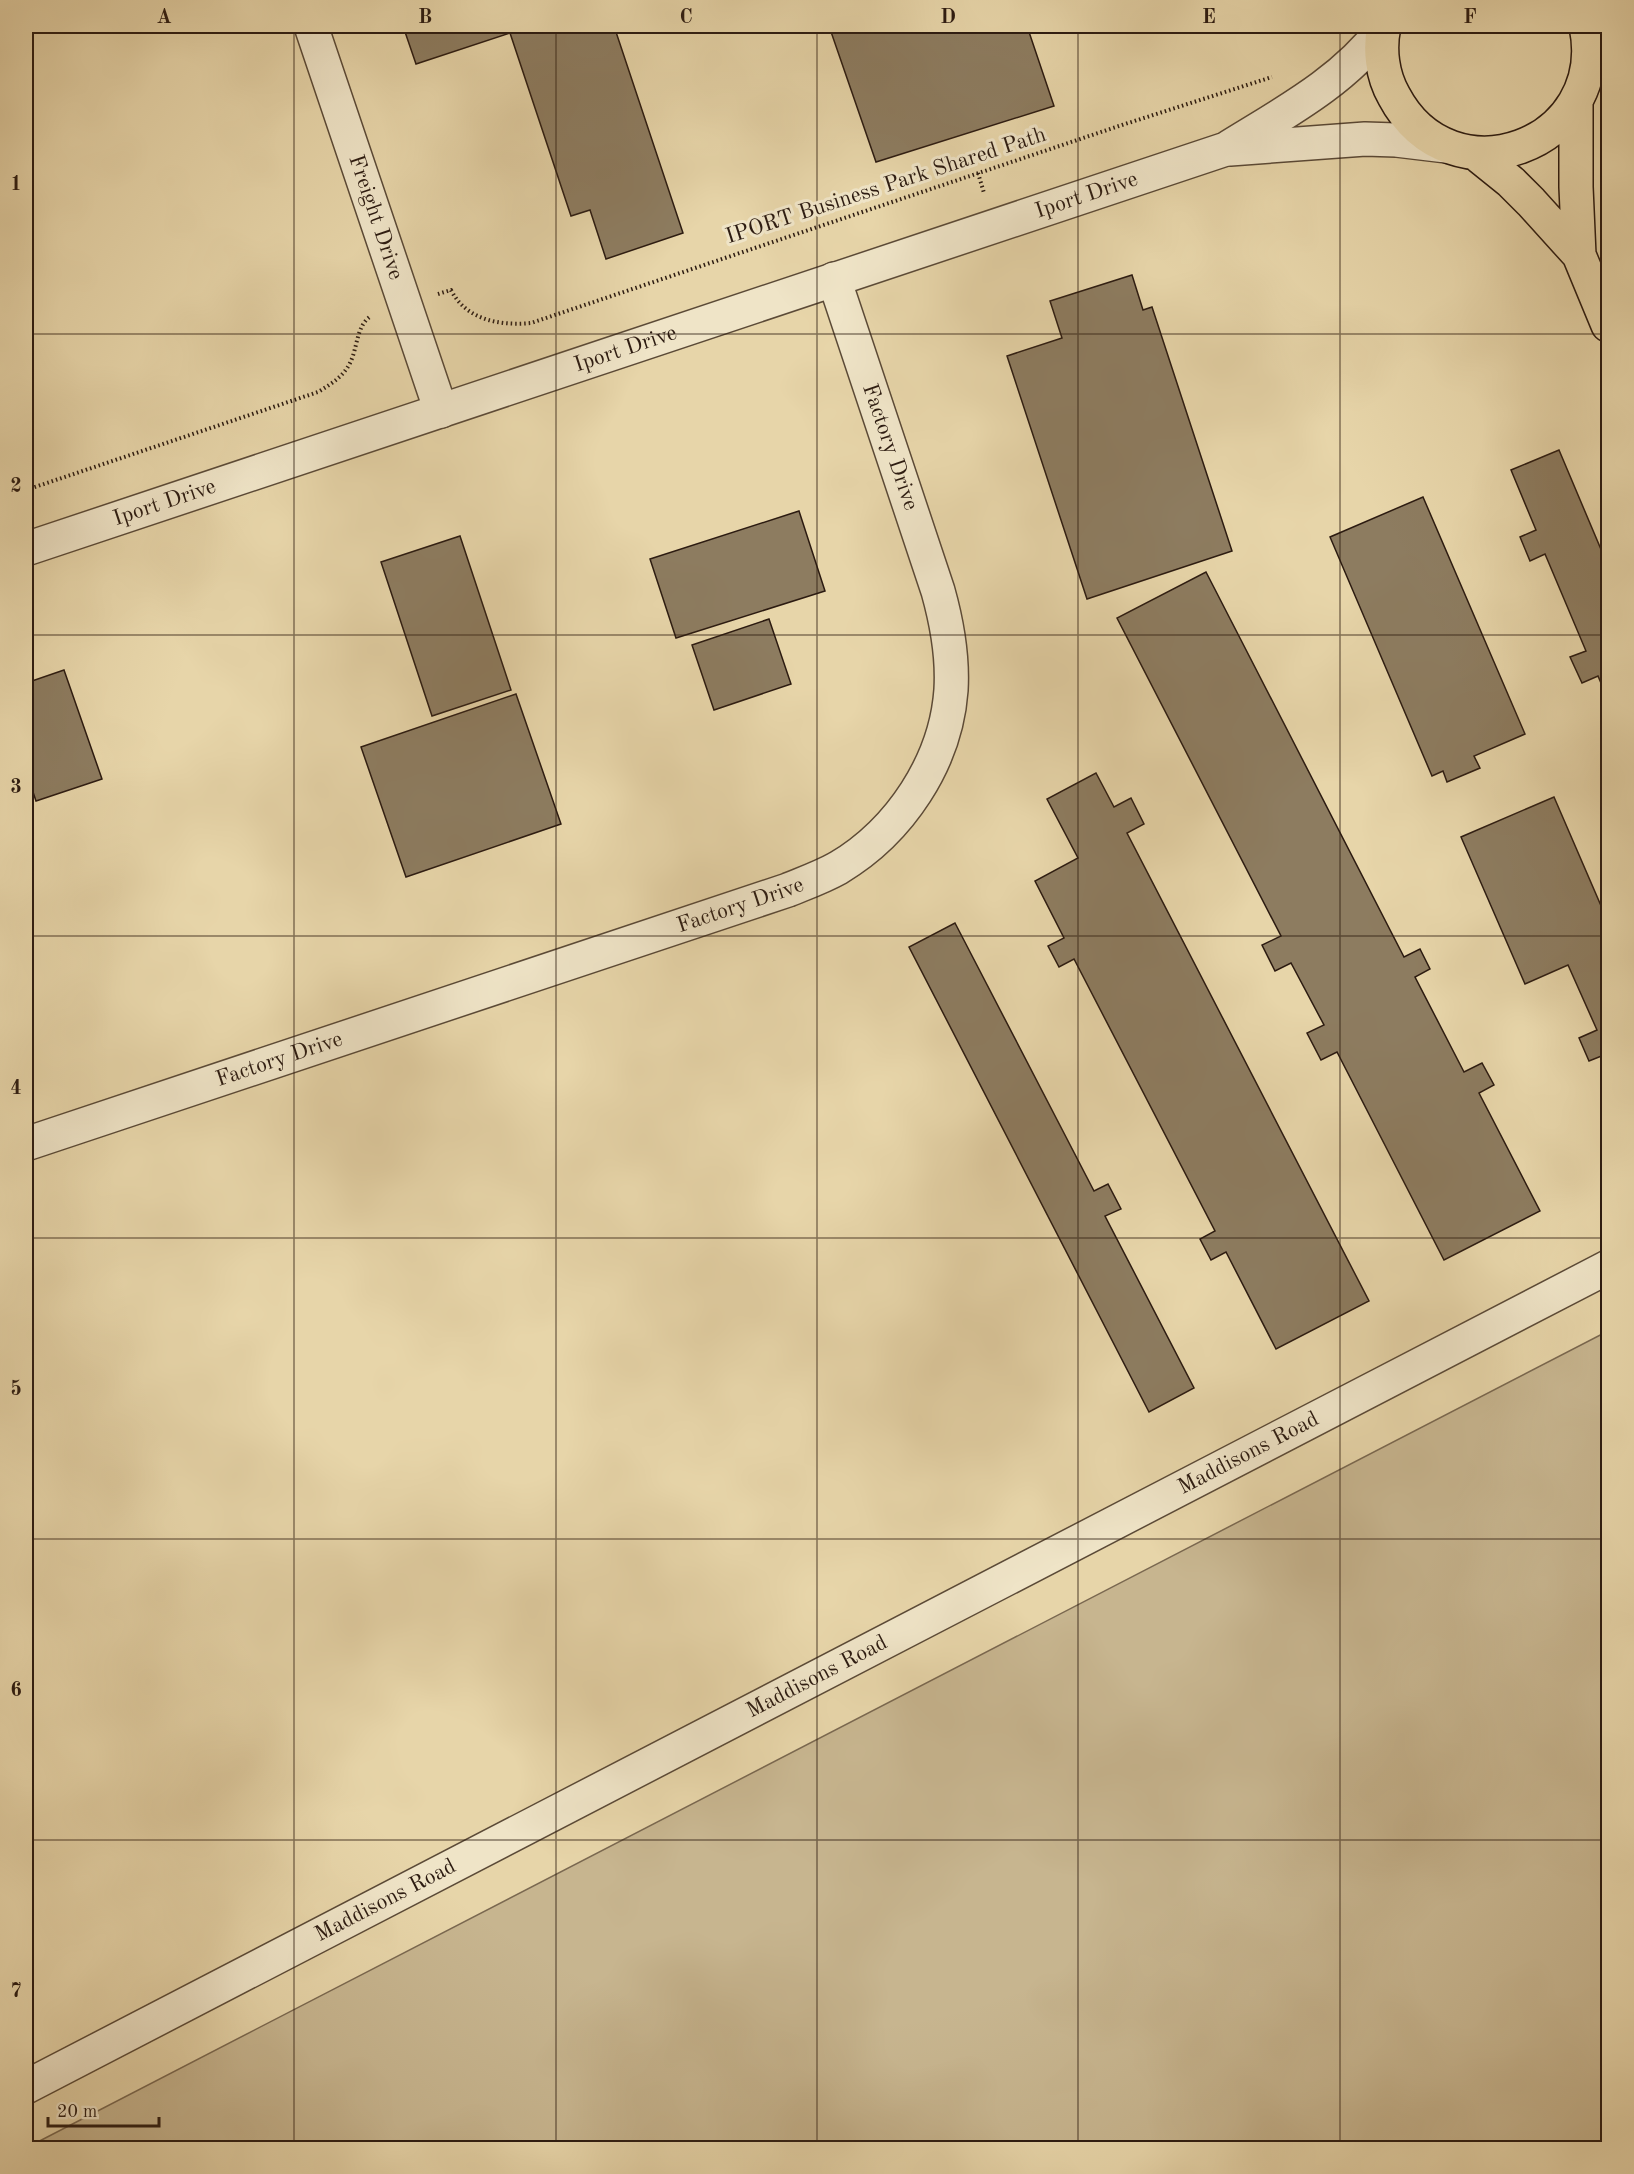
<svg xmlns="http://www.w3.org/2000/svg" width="1634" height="2174" font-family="'Old Standard TT',serif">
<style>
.green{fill:#c7b58f;stroke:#7a6850;stroke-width:1.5}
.building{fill:#8d7c60;stroke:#2c1b11;stroke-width:1.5}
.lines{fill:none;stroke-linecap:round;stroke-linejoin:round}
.minor-casing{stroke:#5b4a37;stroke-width:36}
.major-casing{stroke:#2c1b11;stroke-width:36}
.path{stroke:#2c1b11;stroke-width:4;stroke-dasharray:1.5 3;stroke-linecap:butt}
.minor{stroke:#efe4c7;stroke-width:33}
.major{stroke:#e7d5a9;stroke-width:33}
.grid{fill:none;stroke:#2c1b11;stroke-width:1.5;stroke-opacity:0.55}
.labels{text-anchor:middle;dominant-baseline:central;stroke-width:6;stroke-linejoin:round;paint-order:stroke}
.street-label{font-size:22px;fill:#2c1b11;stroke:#efe4c7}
.neatline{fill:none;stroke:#2c1b11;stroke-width:2}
.grid-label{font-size:20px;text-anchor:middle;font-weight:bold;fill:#2c1b11}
</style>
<rect width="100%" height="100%" fill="#e7d5a9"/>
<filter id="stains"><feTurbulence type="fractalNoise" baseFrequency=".00333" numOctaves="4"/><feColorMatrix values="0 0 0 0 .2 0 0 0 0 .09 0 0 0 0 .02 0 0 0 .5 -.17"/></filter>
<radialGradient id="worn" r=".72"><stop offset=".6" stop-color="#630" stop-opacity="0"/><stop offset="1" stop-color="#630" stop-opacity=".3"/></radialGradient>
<path class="green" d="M1608 1331V2148H26Z"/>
<path class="building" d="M403 26H614L683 233 606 259 590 210 571 216 510 33 416 64Z
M829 26H1027L1054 106 876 162Z
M1132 275 1143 310 1152 307 1232 551 1087 599 1007 356 1062 338 1050 301Z
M1559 450 1608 566V700L1598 676 1582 683 1570 657 1586 651 1545 554 1530 561 1520 537 1536 530 1511 470Z
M1423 497 1525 734 1474 756 1480 768 1447 782 1443 771 1432 776 1330 537Z
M799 511 825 591 676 638 650 559Z
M460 536 511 690 432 716 381 562Z
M1206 572 1404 957 1420 949 1430 969 1415 977 1464 1072 1482 1063 1494 1085 1479 1093 1540 1211 1444 1260 1337 1052 1321 1060 1307 1033 1324 1025 1291 963 1275 971 1262 945 1281 936 1117 618Z
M769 619 791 684 714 710 692 645Z
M64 670 102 779 36 801 26 771V683Z
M516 694 561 824 406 877 361 747Z
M1096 773 1114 807 1131 798 1144 824 1127 833 1369 1301 1276 1349 1226 1252 1211 1260 1200 1239 1215 1231 1074 959 1059 967 1048 946 1064 938 1035 881 1078 858 1047 799Z
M1554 797 1608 922V1064L1604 1055 1589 1061 1579 1038 1597 1030 1568 965 1525 984 1461 837Z
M955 923 1094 1191 1108 1184 1121 1209 1105 1216 1194 1388 1149 1412 909 947Z"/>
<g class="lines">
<defs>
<g id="minor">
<path id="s1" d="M311 26 441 411"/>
<path d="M1587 74 1608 47"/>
<path d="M1230 149 1365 139 1396 140 1446 146"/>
<path id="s2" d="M26 549 1226 149C1282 114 1342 83 1383 29"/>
<path id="s3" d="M26 1144 788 890C805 883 822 877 838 868 900 831 946 762 951 690 953 656 947 623 938 591L834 279"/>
<path id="s4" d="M26 2087 1608 1267"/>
</g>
<path id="major" d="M1384 26C1379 49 1382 75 1394 96 1451 204 1611 146 1586 26
M1576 102V187L1579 255
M1475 153 1511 182 1531 202 1579 255 1608 325"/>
</defs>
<use href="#minor" class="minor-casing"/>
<use href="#major" class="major-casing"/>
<path class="path" d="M978 173 984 193
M438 294 451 290C466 320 500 326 531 323L1122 125 1272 77
M26 490 318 392C331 384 343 377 350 363 358 347 356 326 371 316"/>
<use href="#minor" class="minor"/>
<use href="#major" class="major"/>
</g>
<path class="grid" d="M294 26V2148M556 26V2148M817 26V2148M1078 26V2148M1340 26V2148M26 334H1608M26 635H1608M26 936H1608M26 1238H1608M26 1539H1608M26 1840H1608"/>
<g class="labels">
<g class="street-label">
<text transform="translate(886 186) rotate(-18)">IPORT Business Park Shared Path</text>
<text stroke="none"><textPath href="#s2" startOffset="1118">Iport Drive</textPath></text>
<text stroke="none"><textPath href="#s1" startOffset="202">Freight Drive</textPath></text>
<text stroke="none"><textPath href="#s2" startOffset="632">Iport Drive</textPath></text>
<text transform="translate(890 447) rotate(71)">Factory Drive</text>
<text stroke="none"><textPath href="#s2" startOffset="146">Iport Drive</textPath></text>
<text stroke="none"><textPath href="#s3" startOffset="753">Factory Drive</textPath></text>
<text stroke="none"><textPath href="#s3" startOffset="267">Factory Drive</textPath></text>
<text stroke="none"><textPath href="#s4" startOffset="1377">Maddisons Road</textPath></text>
<text stroke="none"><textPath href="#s4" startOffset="891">Maddisons Road</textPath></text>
<text stroke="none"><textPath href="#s4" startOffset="405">Maddisons Road</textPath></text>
</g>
</g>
<rect width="1634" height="2174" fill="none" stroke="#e7d5a9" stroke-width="66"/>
<path d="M48 2117v9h111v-9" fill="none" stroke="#2c1b11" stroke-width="3"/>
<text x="57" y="2117" font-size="18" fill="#2c1b11" stroke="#efe4c7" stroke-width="4.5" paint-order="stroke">20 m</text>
<rect x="33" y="33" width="1568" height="2108" class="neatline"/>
<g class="grid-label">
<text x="164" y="23">A</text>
<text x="425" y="23">B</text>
<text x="686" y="23">C</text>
<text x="948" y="23">D</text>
<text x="1209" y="23">E</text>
<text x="1470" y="23">F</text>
<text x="16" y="190">1</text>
<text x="16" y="492">2</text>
<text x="16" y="793">3</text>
<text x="16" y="1094">4</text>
<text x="16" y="1395">5</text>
<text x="16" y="1696">6</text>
<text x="16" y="1997">7</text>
</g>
<rect width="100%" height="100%" filter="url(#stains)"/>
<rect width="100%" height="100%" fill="url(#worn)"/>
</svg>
